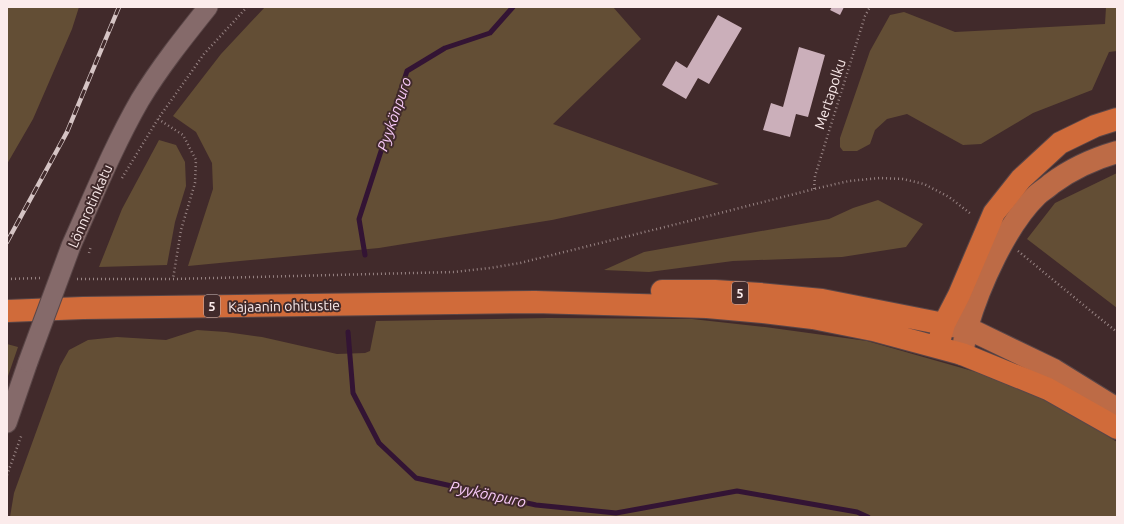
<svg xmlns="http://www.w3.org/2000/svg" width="1124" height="524" font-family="Ubuntu,sans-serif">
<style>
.green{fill:#634e35}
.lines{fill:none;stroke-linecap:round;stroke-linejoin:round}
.stream{stroke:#331434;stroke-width:5}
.building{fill:#cbafba}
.tertiary-casing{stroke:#5a4647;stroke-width:21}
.primary-casing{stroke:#5a4647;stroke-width:24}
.trunk-casing{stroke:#5a4647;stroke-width:24}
.path{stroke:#988484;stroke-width:2.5;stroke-dasharray:1 3;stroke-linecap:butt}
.tertiary{stroke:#856a6a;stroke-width:19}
.primary{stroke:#bd6b46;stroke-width:22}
.trunk{stroke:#d06b3a;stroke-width:22}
.rail-casing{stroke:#d5c4c4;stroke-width:4.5}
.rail{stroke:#412a2b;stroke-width:3;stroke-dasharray:9;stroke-linecap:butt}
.tertiary-bridge-casing{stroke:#5a4647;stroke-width:21;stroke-linecap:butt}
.path-bridge{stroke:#988484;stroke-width:2.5;stroke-dasharray:1 3;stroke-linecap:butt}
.tertiary-bridge{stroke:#856a6a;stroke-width:19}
.labels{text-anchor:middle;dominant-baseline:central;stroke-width:4;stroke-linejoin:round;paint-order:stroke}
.shield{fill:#412a2b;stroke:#c3b1b1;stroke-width:1}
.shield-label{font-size:13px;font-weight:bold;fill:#fbebeb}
.street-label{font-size:14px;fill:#fbebeb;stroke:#412a2b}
.water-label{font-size:15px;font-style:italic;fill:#f9caf9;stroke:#412a2b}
</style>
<rect width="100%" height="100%" fill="#412a2b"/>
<path class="green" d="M7 7H79L72 29 33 119 7 164Z
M265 7H613L641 39 553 124 719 184 552 220 379 248 188 266 213 189 212 163 196 132 173 116 221 54Z
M1106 7H1117V51L1109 52 1092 90 1033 113 981 144 963 145 907 114 887 119 875 130 870 144 857 151H843L840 147V138L870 51 890 15 904 12 955 32 1105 24Z
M159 140 176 145 185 162 186 186 175 222 167 265 99 267 122 209Z
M1117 173V308L1027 239 1055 203Z
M878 200 923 224 906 247 842 257 733 261 649 272 604 270 644 252 829 219 853 208Z
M548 318 692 319 765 327 867 341 983 374 1055 403 1117 442V517H10L14 493 60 366 69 350 88 340 117 337 166 340 197 330 226 332 262 337 337 354 365 353 370 351 376 321Z
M7 344 18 347 7 379Z"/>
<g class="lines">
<path class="stream" d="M365 255 359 219 407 71 445 48 490 33 513 7
M348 332 353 393 379 443 416 478 536 505 616 513 737 491 857 512 868 517"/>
</g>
<path class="building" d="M832 7H844L840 15 830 10Z
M718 15 742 28 709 84 698 78 686 99 662 85 676 61 687 68Z
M799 47 825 55 808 117 796 114 790 137 763 130 771 103 783 107Z"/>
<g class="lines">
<defs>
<path id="tertiary" d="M71 246C93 197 113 147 140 100 160 67 184 37 208 7
M7 423 28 362"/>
<path id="primary" d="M953 326 967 328 1054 370 1117 409
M962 354C964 345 965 335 967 327 979 286 1006 225 1037 195 1041 191 1047 188 1051 184 1071 169 1093 159 1117 152"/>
<path id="trunk" d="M662 291H715L760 294 822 300 944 324
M7 311 83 308 535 302 707 307 763 312 813 318 873 330 962 354 1048 389 1117 428
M940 338 944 324 959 295 994 213 1021 179 1060 143 1095 126 1117 119"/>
</defs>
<use href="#tertiary" class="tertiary-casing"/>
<use href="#primary" class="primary-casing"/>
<use href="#trunk" class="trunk-casing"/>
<path class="path" d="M158 119 183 135 196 160 195 183 181 230 173 279
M122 178 158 119 204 54 247 7
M814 189 815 176 865 16 870 7
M1018 251 1092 312 1117 332
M7 279 40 278
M77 279H173L454 272 490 268 520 263 681 223 814 189 849 181 880 178 903 179 924 184 949 197 971 214
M7 475 22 434"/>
<use href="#tertiary" class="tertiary"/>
<use href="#primary" class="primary"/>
<use href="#trunk" class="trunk"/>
<defs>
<path id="rail" d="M7 242 67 132 119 7"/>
</defs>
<use href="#rail" class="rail-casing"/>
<use href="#rail" class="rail"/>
<defs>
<path id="tertiary-bridge" d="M28 362 71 246"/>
</defs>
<use href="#tertiary-bridge" class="tertiary-bridge-casing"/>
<path class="path-bridge" d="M89 253 91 246"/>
<use href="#tertiary-bridge" class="tertiary-bridge"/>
</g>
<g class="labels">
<g class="shield">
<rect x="732" y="282" width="16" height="22" rx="3"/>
<rect x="204" y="295" width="16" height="22" rx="3"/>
</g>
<g class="shield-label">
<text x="740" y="293">5</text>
<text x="212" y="306">5</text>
</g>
<g class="street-label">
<text transform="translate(830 94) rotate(-72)">Mertapolku</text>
<text transform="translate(90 206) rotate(-66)">Lönnrotinkatu</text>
<text transform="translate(284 306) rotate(-1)">Kajaanin ohitustie</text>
</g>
<g class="water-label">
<text transform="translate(394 114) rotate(-71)">Pyykönpuro</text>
<text transform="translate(488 494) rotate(12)">Pyykönpuro</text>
</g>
</g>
<rect width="1124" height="524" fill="none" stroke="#fbebeb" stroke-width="16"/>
</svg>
